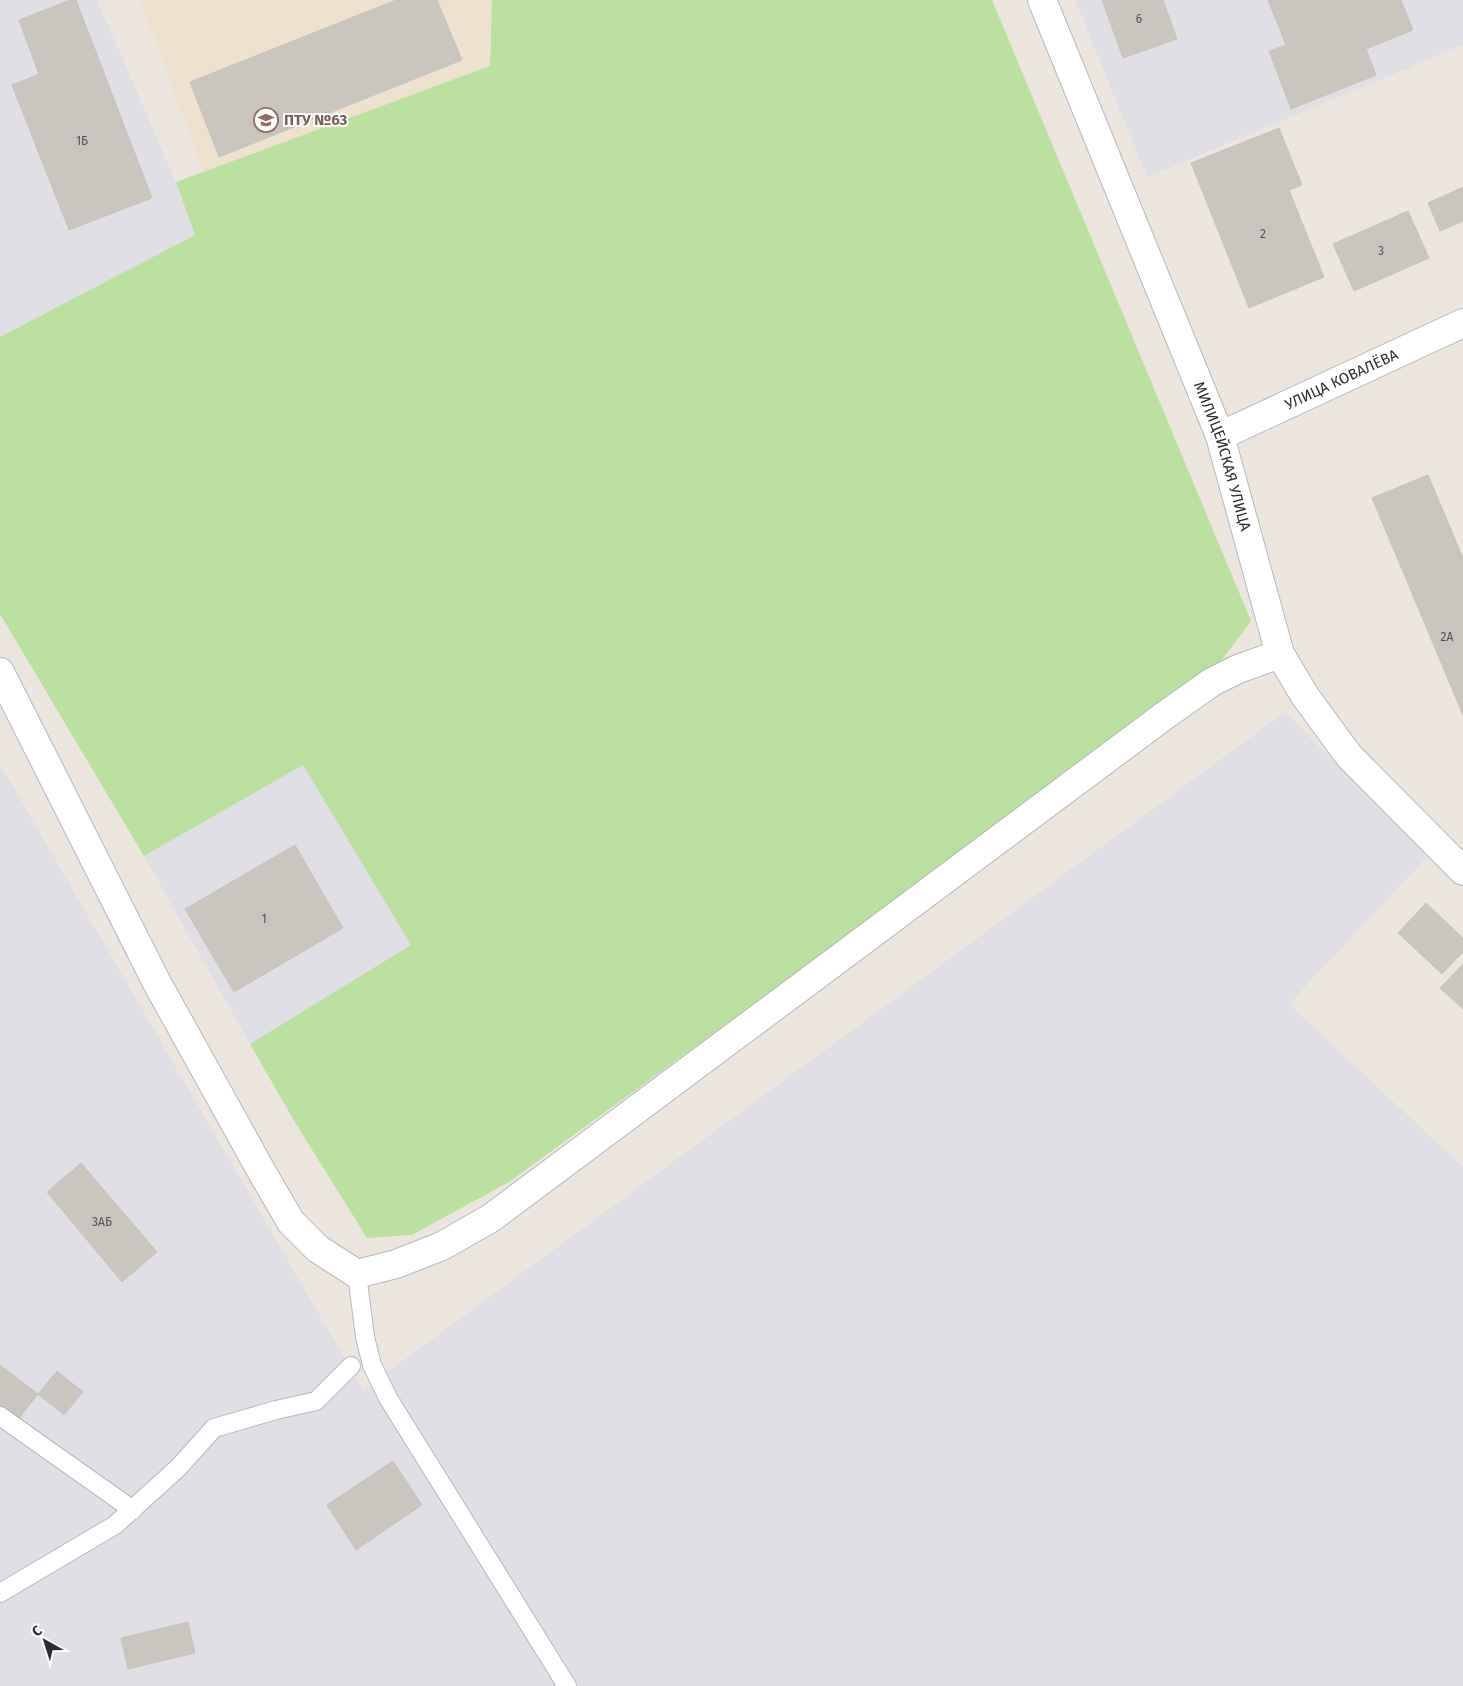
<svg xmlns="http://www.w3.org/2000/svg" width="1463" height="1686" font-family="'Fira Sans',sans-serif">
<style>
.industrial{fill:#e0dfe6}
.education{fill:#eee2cf}
.green{fill:#b9e19d}
.building{fill:#c9c4bd;stroke:#c8c2b8}
.lines{fill:none;stroke-linecap:round;stroke-linejoin:round}
.lane-casing{stroke:#b2b6bf;stroke-width:20}
.street-casing{stroke:#b2b6bf;stroke-width:30}
.lane{stroke:#fff;stroke-width:18}
.street{stroke:#fff;stroke-width:28}
.labels{text-anchor:middle;dominant-baseline:central;stroke-width:4;stroke-linejoin:round;paint-order:stroke}
.number-label{font-size:12px;fill:#535250}
.education-label{font-size:15px;font-weight:bold;fill:#785e54;stroke:#fff;text-anchor:start}
.street-label{font-size:15px;fill:#2c2c2c;stroke:#fff}
</style>
<rect width="100%" height="100%" fill="#ede6df"/>
<path class="industrial" d="M0 0H97L176 182 196 235 0 337Z
M1075 0H1463V45L1147 177Z
M1285 712 1427 857 1289 1004 1463 1167V1686H0V764L363 1390Z
M303 765 412 946 250 1044 144 856Z"/>
<path class="education" d="M140 0H492L490 66 204 173Z"/>
<path class="green" d="M492 0H992L1251 621 1216 668 509 1182 412 1235 367 1238 296 1124 250 1044 411 945 303 765 144 856 0 614V337L195 235 176 182 490 66Z"/>
<path class="building" d="M70 0H76L152 198 69 230 12 85 39 74 19 20Z
M396 0H437L462 60 219 157 190 82Z
M1102 0H1163L1177 39 1123 58Z
M1268 0H1401L1413 30 1366 49 1376 75 1291 109 1269 51 1286 45Z
M1279 128 1302 185 1289 190 1324 277 1249 308 1191 163Z
M1463 187V221L1440 231 1428 203Z
M1408 211 1429 258 1354 291 1333 244Z
M1428 475 1463 558V715L1372 498Z
M295 845 343 928 234 992 185 909Z
M1426 903 1463 938V952L1442 974 1398 933Z
M1463 964V1009L1440 988Z
M81 1163 157 1252 122 1282 47 1192Z
M0 1365 38 1394 17 1421 0 1408Z
M57 1371 83 1392 64 1415 38 1394Z
M393 1461 422 1505 356 1550 327 1505Z
M188 1622 195 1653 128 1669 121 1638Z"/>
<g class="lines">
<defs>
<path id="lane" d="M357 1274 365 1337 372 1365 388 1398 567 1686
M0 1416 133 1510
M0 1593 115 1525 178 1468 214 1428 276 1410 316 1401 351 1366"/>
<g id="street">
<path id="s1" d="M1042 0 1220 436 1280 654 1305 696 1349 756 1463 871"/>
<path id="s2" d="M1220 436 1463 323"/>
<path d="M0 672 157 983 263 1174 291 1222 318 1249 357 1274 396 1264 442 1246 491 1218 1164 716 1212 682 1238 669 1280 654"/>
</g>
</defs>
<use href="#lane" class="lane-casing"/>
<use href="#street" class="street-casing"/>
<use href="#lane" class="lane"/>
<use href="#street" class="street"/>
</g>
<defs>
<symbol id="university-ring" viewBox="-11 -11 22 22"><circle r="9.5" fill="#fff" stroke="#8d6e63" stroke-width="1.5"/><path d="M0-5L7-2L0 1L-7-2ZM-4 1L0 2.5L4 1V4Q0 6-4 4Z" fill="#8d6e63"/></symbol>
</defs>
<g fill-rule="evenodd">
<use href="#university-ring" x="252" y="106" width="28" height="28"/>
</g>
<g class="labels">
<g class="number-label">
<text x="1139" y="19">6</text>
<text x="82" y="141">1Б</text>
<text x="1263" y="234">2</text>
<text x="1381" y="251">3</text>
<text x="1447" y="637">2А</text>
<text x="264" y="919">1</text>
<text x="102" y="1222">3АБ</text>
</g>
<g class="education-label">
<text x="284" y="120">ПТУ №63</text>
</g>
<g class="street-label">
<text stroke="none"><textPath href="#s2" startOffset="134">УЛИЦА КОВАЛЁВА</textPath></text>
<text stroke="none"><textPath href="#s1" startOffset="491">МИЛИЦЕЙСКАЯ УЛИЦА</textPath></text>
</g>
</g>
<g transform="translate(45 1641) rotate(321)" stroke="#ffffff" stroke-width="4" paint-order="stroke">
<path d="M0-4L9 19L0 12L-9 19Z" fill="#2c2c2c"/>
<text y="-8" font-size="14" font-weight="bold" text-anchor="middle" fill="#2c2c2c">С</text>
</g>
</svg>
